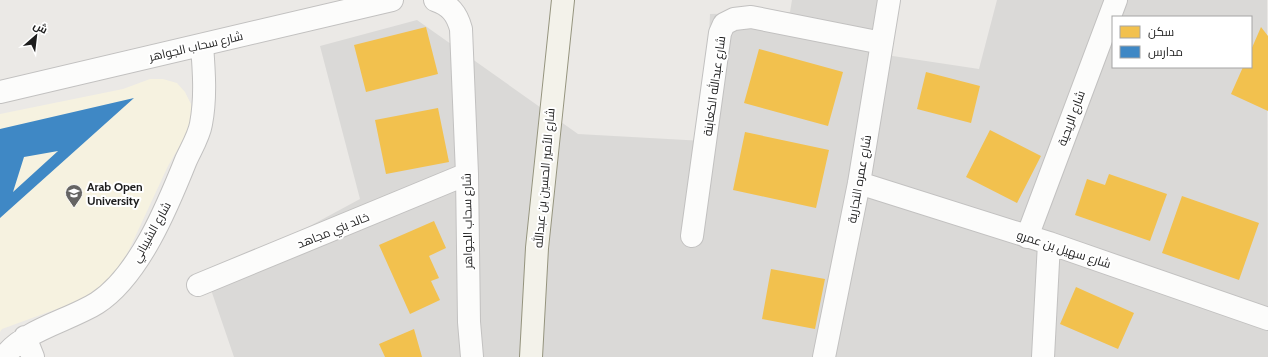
<svg xmlns="http://www.w3.org/2000/svg" width="1268" height="357" font-family="Cabin,Cairo,sans-serif">
<style>
.residential{fill:#dad9d7;fill-rule:evenodd}
.education{fill:#f6f2e0}
.homes{fill:#f2c14e}
.schools{fill:#3f88c5;fill-rule:evenodd}
.lines{fill:none;stroke-linecap:round;stroke-linejoin:round}
.minor-casing{stroke:#c2c1c0;stroke-width:24}
.secondary-casing{stroke:#95947e;stroke-width:24}
.minor{stroke:#fcfcfb;stroke-width:22}
.secondary{stroke:#f3f2ea;stroke-width:22}
.labels{text-anchor:middle;dominant-baseline:central;stroke-width:4;stroke-linejoin:round;paint-order:stroke}
.street-label{font-size:12px;fill:#1d1d1d;stroke:#fff}
.poi-label{font-size:12px;font-weight:bold;fill:#1d1d1d;stroke:#fff;text-anchor:start}
</style>
<rect width="100%" height="100%" fill="#ebe9e6"/>
<path class="residential" d="M792 0H889L886 55 979 69 997 0H1267L1268 357H234L208 281 360 199 320 46 417 20 578 134 704 141 710 14 790 12ZM1113 17H1251V67H1113Z"/>
<path class="education" d="M150 79H163L177 83 185 92 191 104 192 125 168 166 129 250 113 277 87 298 2 329 0 332V114L123 89Z"/>
<path class="homes" d="M426 27 438 74 366 92 354 45Z
M1261 27 1268 36V111L1231 94 1243 67H1251V50Z
M759 49 843 72 828 126 744 103Z
M926 72 980 86 971 123 917 109Z
M438 108 449 162 386 174 375 120Z
M990 130 1041 156 1017 203 966 177Z
M745 132 829 150 816 208 733 190Z
M1109 174 1167 194 1150 241 1075 215 1087 179 1105 185Z
M1182 196 1259 223 1239 280 1162 253Z
M434 221 446 248 429 256 439 278 431 281 440 300 410 314 379 245Z
M771 269 825 279 815 329 762 319Z
M1076 287 1134 313 1118 349 1060 324Z
M414 329 422 357H385L379 344Z"/>
<path class="schools" d="M134 98 0 218V129ZM58 151 13 192 24 157Z"/>
<g class="lines">
<defs>
<path id="minor" d="M435 0C450 5 457 14 461 29L467 174 469 322 472 357
M0 92 392 0
M859 183 1049 243 1268 319
M692 236 720 33 724 24 734 19 751 17 882 43
M1027 237 1116 0
M198 285 467 174
M25 337 33 357
M4 357C24 330 68 321 97 303 139 276 168 205 186 160 191 149 199 136 201 124 206 98 204 71 202 45
M824 357 859 183 889 0
M1043 357 1049 243"/>
<path id="secondary" d="M531 357 537 248 563 0"/>
</defs>
<use href="#minor" class="minor-casing"/>
<use href="#secondary" class="secondary-casing"/>
<use href="#minor" class="minor"/>
<use href="#secondary" class="secondary"/>
</g>
<defs>
<symbol id="university-pin" viewBox="-11 -11 22 30"><path d="M0 17L-7.5 6A9.5 9.5 0 1 1 7.5 6Z" fill="#656463" stroke="#fff"/><path d="M0-5L7-2L0 1L-7-2ZM-4 1L0 2.5L4 1V4Q0 6-4 4Z" fill="#fff"/></symbol>
</defs>
<g fill-rule="evenodd">
<use href="#university-pin" x="64" y="183" width="20" height="27"/>
</g>
<g class="labels">
<g class="street-label">
<text transform="translate(196 46) rotate(-13)">شارع سحاب الجواهر</text>
<text transform="translate(714 86) rotate(-82)">شارع عبدالله الكعابنة</text>
<text transform="translate(1071 118) rotate(-70)">شارع الريحية</text>
<text transform="translate(544 178) rotate(-85)">شارع الأمير الحسين بن عبدالله</text>
<text transform="translate(859 179) rotate(-80)">شارع عمره النجارية</text>
<text transform="translate(467 221) rotate(-91)">شارع سحاب الجواهر</text>
<text transform="translate(333 230) rotate(-22)">خالد بني مجاهد</text>
<text transform="translate(151 232) rotate(-61)">شارع الشيباني</text>
<text transform="translate(1064 249) rotate(18)">شارع سهيل بن عمرو</text>
</g>
<g class="poi-label">
<text x="87" y="186">Arab Open<tspan x="87" dy="14">University</tspan></text>
</g>
</g>
<rect x="1112" y="16" width="140" height="52" fill="#ffffff" stroke="#a5a5a5"/>
<rect x="1120" y="26" width="20" height="12" fill="#f2c14e" stroke="#a5a5a5"/>
<text x="1148" y="36" font-size="12" fill="#1d1d1d">سكن</text>
<rect x="1120" y="46" width="20" height="12" fill="#3f88c5" stroke="#a5a5a5"/>
<text x="1148" y="56" font-size="12" fill="#1d1d1d">مدارس</text>
<g transform="translate(36 36) rotate(28)" stroke="#ffffff" stroke-width="3" paint-order="stroke">
<path d="M0-3L7 15L0 10L-7 15Z" fill="#1d1d1d"/>
<text y="-6" font-size="11" font-weight="bold" text-anchor="middle" fill="#1d1d1d">ش</text>
</g>
</svg>
